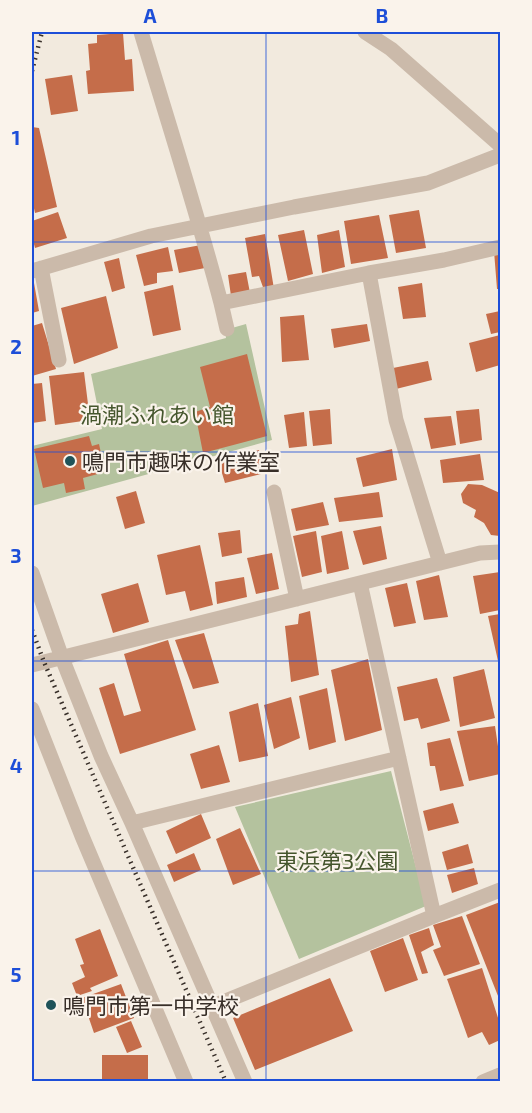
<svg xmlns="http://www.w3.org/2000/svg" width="532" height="1113" font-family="'Exo 2','Noto Sans JP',sans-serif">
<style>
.green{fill:#b4c29e}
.building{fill:#c56d4a}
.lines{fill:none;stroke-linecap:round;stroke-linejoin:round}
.minor{stroke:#cbbaaa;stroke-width:15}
.rail{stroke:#382f29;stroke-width:4.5;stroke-dasharray:1.5 4.5;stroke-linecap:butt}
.grid{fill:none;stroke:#1d4ed8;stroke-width:1.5;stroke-opacity:0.55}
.poi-dot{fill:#1f5359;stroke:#faf3eb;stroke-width:2}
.labels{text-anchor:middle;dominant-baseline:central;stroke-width:4.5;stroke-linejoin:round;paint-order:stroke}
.park-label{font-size:22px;fill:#45562d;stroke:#faf3eb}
.poi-label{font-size:22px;fill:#382f29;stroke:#faf3eb;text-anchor:start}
.neatline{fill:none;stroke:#1d4ed8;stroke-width:2}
.grid-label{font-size:20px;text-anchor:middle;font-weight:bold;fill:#1d4ed8}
</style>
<rect width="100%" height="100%" fill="#f2eade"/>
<path class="green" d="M246 324 272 440 32 506V446L102 429 91 374 226 338 225 330Z
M391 771 426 906 299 959 235 807Z"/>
<path class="building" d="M123 33 125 60 132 59 134 91 88 94 86 71 90 70 88 44 97 43V35Z
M72 75 78 111 51 115 45 79Z
M32 127 39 128 57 207 35 213 32 199Z
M419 210 426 248 396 253 389 215Z
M58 212 67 238 35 248 32 236V221Z
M379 215 388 258 351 264 344 221Z
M304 230 313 274 288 281 278 235Z
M339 230 345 267 322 273 317 235Z
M265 234 274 289 264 290 259 276 252 277 245 238Z
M201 245 205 268 179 273 174 250Z
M168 247 173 271 157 273V283L144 286 136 255Z
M494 251H500V289H497Z
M119 258 125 288 112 292 104 262Z
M246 272 250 293 231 296 228 275Z
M32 283H34L39 311 32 313Z
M422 283 426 317 403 319 398 287Z
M173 285 181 330 153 336 144 292Z
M106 296 118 348 74 364 61 308Z
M500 311V332L491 334 486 314Z
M304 315 309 360 282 362 280 317Z
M42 323 56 369 32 376V326Z
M367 324 370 341 334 348 331 329Z
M500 335V365L476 372 469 343Z
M247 354 267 436 203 453 195 412 210 407 200 367Z
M428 361 432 380 396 389 393 368Z
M84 372 90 420 55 425 49 376Z
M42 383 46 421 32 423V384Z
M330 409 332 444 313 446 309 411Z
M479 409 482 440 460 444 456 411Z
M304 412 307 446 289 448 284 415Z
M451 416 456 445 431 449 424 418Z
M89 436 92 446 99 444 105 472 83 478 85 489 66 493 64 483 43 488 34 449Z
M392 449 397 480 363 487 356 458Z
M259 450 265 473 225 483 218 460Z
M480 454 484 480 443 483 440 460Z
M468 484 482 485 500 493V536L491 535 484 523 474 517 476 510 463 503 461 494Z
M136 491 145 523 125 529 116 497Z
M379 492 383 517 339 522 334 498Z
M323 502 329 525 296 531 291 509Z
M381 526 387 559 363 565 353 531Z
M240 530 242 553 222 557 218 533Z
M316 531 322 572 302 577 293 536Z
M342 531 349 569 327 574 321 536Z
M200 545 213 605 190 611 185 591 166 595 157 555Z
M272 553 279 589 256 594 247 558Z
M500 572V610L480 614 473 576Z
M439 575 448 617 424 620 416 581Z
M244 577 247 597 217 604 215 582Z
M138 583 149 622 113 633 101 594Z
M407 583 416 623 394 627 385 588Z
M310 611 319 675 291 682 285 626 298 624 299 614Z
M500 614V660L498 661 488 616Z
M204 633 219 683 193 689 175 640Z
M168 640 196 730 120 754 99 688 114 683 124 716 141 711 124 654Z
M368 659 382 730 345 741 331 670Z
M484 669 495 718 460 727 453 677Z
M437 678 450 721 421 729 418 718 404 721 397 687Z
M327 688 336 742 309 750 299 696Z
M291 697 300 738 274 749 264 705Z
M258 703 268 756 239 762 229 712Z
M495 726 500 760V774L469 781 457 731Z
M450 738 464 786 440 791 435 766H430L427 743Z
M219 745 230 782 201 789 190 754Z
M453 803 459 823 428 831 423 811Z
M201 814 211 838 176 854 166 831Z
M240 828 261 874 233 885 216 839Z
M468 844 473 863 447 870 442 852Z
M194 853 201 870 174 882 167 865Z
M474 868 478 884 452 893 447 875Z
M500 902V1001L466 915Z
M462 916 480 964 444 976 433 950 441 947 433 925Z
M429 928 434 945 421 952 428 973 422 974 409 935Z
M100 929 118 976 90 988 92 991 77 996 72 983 85 977 80 965 84 964 75 939Z
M403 938 418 980 385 992 370 951Z
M482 968 500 1024V1040L489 1045 482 1032 468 1038 447 979Z
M330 978 353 1031 255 1070 233 1018Z
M121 984 134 1018 94 1033 82 998Z
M131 1021 142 1047 127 1053 116 1027Z
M102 1055H148V1082H102Z"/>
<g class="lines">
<path class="minor" d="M141 32C168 122 197 212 221 303L369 273 396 420 440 563
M365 32 391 49 500 145
M41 268 59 360
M32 271 151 236 294 207 428 183 500 155
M369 273 444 260 500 247
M221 303 227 329
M274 492 297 599
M32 573 62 658 101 756 132 823 245 1082
M360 583 434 916 500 890
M32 665 480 553 500 552
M32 709 82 836 186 1082
M132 823 399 758
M211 1007 434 916
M483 1082 500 1075"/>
<path class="rail" d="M32 71 42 32
M32 630 44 662 226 1082"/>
</g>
<path class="grid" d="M266 32V1082M32 242H500M32 452H500M32 661H500M32 871H500"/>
<g class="poi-dot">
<circle cx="70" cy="461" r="6"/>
<circle cx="51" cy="1005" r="6"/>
</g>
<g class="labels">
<g class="park-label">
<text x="157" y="414">渦潮ふれあい館</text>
<text x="337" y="860">東浜第3公園</text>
</g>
<g class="poi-label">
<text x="82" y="461">鳴門市趣味の作業室</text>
<text x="63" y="1005">鳴門市第一中学校</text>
</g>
</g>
<rect width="532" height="1113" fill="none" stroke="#faf3eb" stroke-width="66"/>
<rect x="33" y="33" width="466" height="1047" class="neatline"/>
<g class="grid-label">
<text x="150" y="23">A</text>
<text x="382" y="23">B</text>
<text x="16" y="145">1</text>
<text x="16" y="354">2</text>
<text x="16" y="563">3</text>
<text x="16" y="773">4</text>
<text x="16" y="982">5</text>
</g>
</svg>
